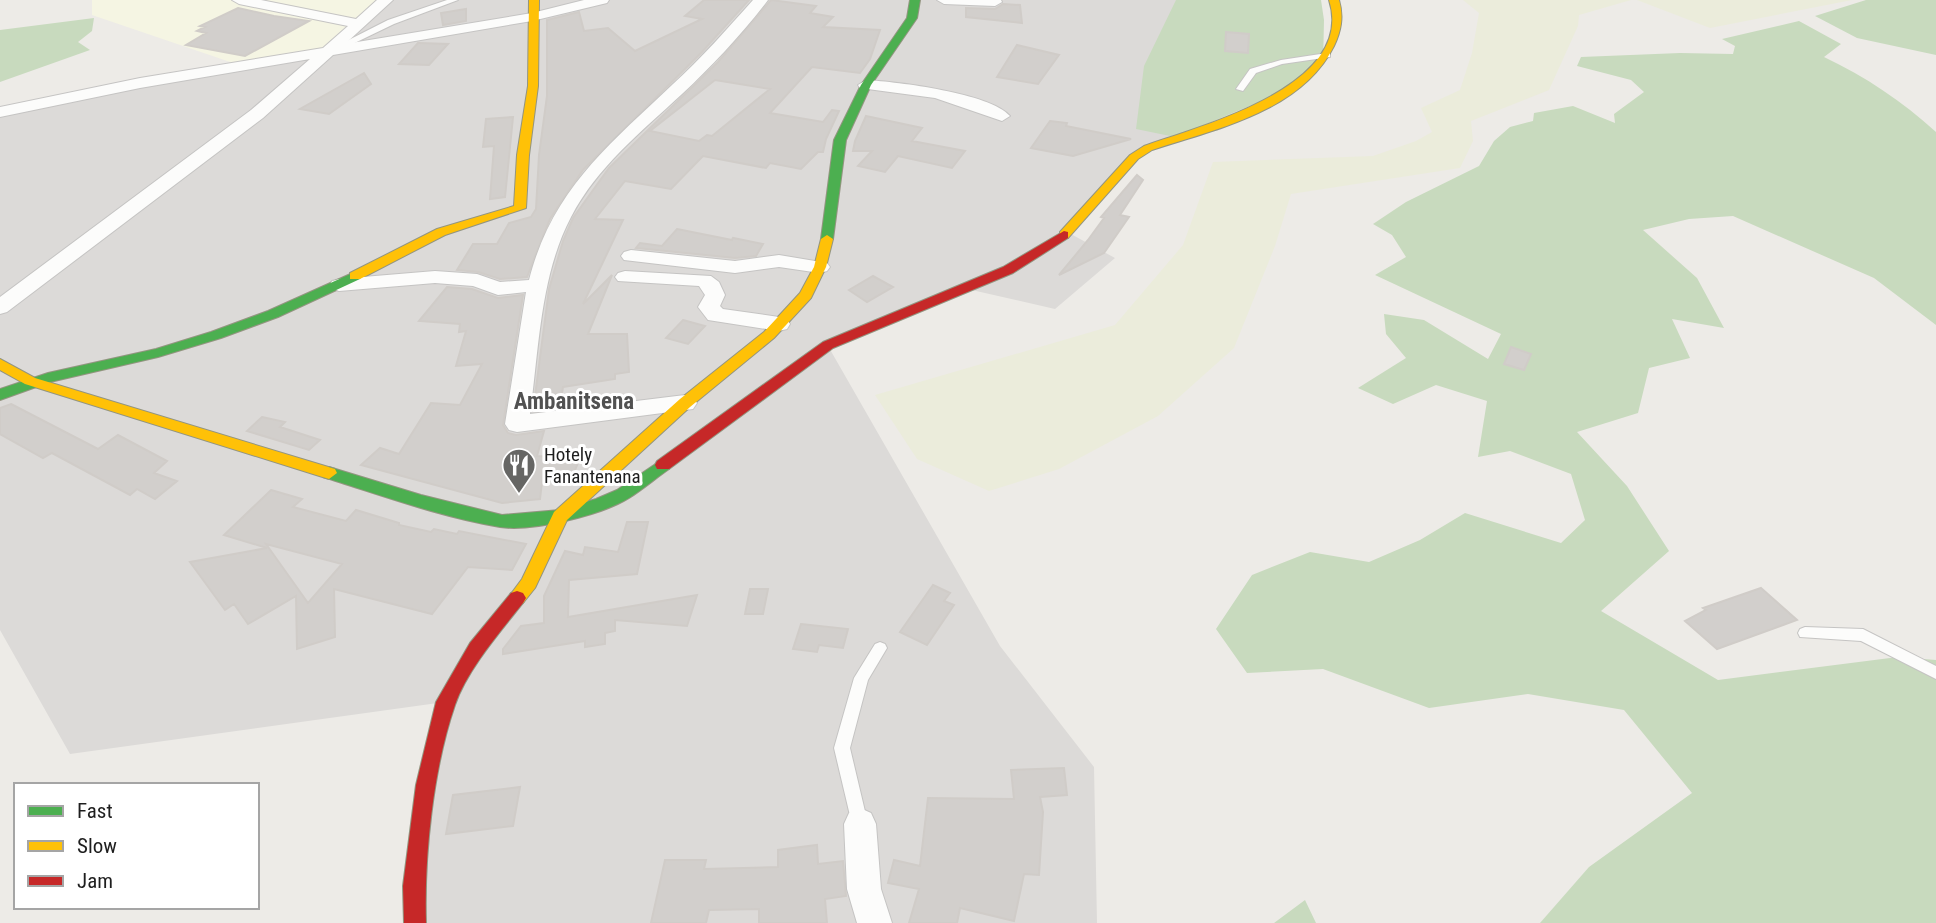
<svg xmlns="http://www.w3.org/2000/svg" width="1936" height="923" font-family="'Roboto Condensed',sans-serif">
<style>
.residential{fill:#dcdad8}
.education{fill:#f5f5e3}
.farmland{fill:#ebecdb}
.forest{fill:#c8dabe}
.building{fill:#d2cfcc;stroke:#d0ccc8;stroke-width:2;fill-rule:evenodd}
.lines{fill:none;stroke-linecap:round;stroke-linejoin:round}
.lane-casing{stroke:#c5c4c3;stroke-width:2}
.street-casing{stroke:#c5c4c3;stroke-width:2}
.fast-casing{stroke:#939580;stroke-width:2}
.slow-casing{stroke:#939580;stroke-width:2}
.jam-casing{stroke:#939580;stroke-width:2}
.lane{fill:#fcfcfb;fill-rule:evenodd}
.street{fill:#fcfcfb;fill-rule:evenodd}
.fast{fill:#4caf50;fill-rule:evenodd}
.slow{fill:#ffc107;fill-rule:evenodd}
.jam{fill:#c62828;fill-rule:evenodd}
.labels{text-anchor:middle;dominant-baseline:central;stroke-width:6;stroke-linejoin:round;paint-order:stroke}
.poi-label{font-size:19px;fill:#1e1e1e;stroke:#fff;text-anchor:start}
.quarter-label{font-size:23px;font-weight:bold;fill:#515151;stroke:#fff}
</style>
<rect width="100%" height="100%" fill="#edebe7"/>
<path class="residential" d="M387 0H1188L1175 137 1148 148 1069 233 1115 258 1055 309 963 288 828 346 1000 646 1094 767 1097 923H415L445 702 70 754 0 630V112L333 50Z"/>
<path class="education" d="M92 0H387L333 50 242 66 92 15Z"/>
<path class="farmland" d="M1463 0H1631L1579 15 1578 26 1549 90 1471 121 1473 141 1460 168 1291 194 1275 246 1234 348 1158 416 1059 469 989 491 917 459 875 395 1115 325 1183 245 1213 162 1373 156 1416 141 1432 132 1421 108 1460 90 1472 53 1479 13Z
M1637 0H1852L1710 28Z"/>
<path class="forest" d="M1176 0H1321L1324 20 1323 65 1288 90 1175 137 1136 129 1144 66Z
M1866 0H1936V55L1857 38 1815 16Z
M94 18 92 31 78 42 90 50 0 82V30Z
M1799 21 1841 44 1824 57C1866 77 1902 101 1936 132V325L1874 278 1733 216 1689 219 1643 230 1697 278 1724 328 1672 319 1690 358 1649 368 1638 413 1577 432 1627 486 1669 551 1601 611 1718 680 1898 657 1936 660V923H1540L1589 867 1692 793 1624 710 1528 694 1429 708 1323 669 1247 673 1216 629 1252 575 1310 552 1369 562 1420 540 1465 513 1561 543 1585 520 1571 474 1510 451 1478 457 1487 401 1436 385 1393 404 1358 388 1406 358 1386 334 1384 314 1424 320 1488 359 1501 334 1375 275 1406 257 1392 235 1373 224 1406 202 1479 166 1494 141 1510 127 1533 121 1534 113 1573 106 1615 123 1614 114 1644 92 1631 80 1577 66 1581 57 1680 53 1733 54 1735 46 1722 39Z
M1305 900 1316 923H1274Z"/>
<path class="building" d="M704 0H749L702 52 583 170 550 219 527 277 500 279 478 272 457 270 473 244H497L509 223 531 217 536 209 539 155 547 96V20L579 12 584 31 608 28 635 51 702 19 685 16Z
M771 0 816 6 810 13 833 17 823 27 880 30 870 59 860 73 812 67 770 113 823 122 832 110 839 111 826 139 823 152H818L801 169 770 163 766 168 703 156 671 189 625 181 595 219 623 220 583 304 612 275 588 334H627L629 372 615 374V379L563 387 560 406 533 411 549 289 563 241 573 218 609 168 718 62ZM715 80 770 89 712 136 707 135 699 141 650 131Z
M1003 4 1020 5 1022 23 966 17V8L995 9Z
M238 8 274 16 309 21 245 56 186 45 206 33 197 31 205 27 200 26Z
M466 9V21L443 25 441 13Z
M1226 32 1249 34 1248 53 1225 51Z
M418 43H419L448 44 429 65 399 64Z
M1017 45 1059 55 1038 84 997 77Z
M364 73 371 84 329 114 300 109Z
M866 116 922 128 912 141 965 151 952 168 898 156 885 172 858 166 872 151H853L855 141Z
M513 117 505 197 490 199 494 146 483 147 486 119Z
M1050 121 1067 123 1066 126 1131 139 1073 156 1031 148Z
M1137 175 1143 180 1120 215 1129 217 1104 253 1059 275 1088 240 1104 218 1101 217Z
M677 229 732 240 733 238 763 244 756 256 735 258 636 248 640 243 662 246Z
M873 276 893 287 867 302 849 290Z
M447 287 472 289 498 298 523 295 503 425 508 433 516 435 544 431 537 456 580 458 573 475 543 474 540 499 502 503 361 465 380 448 399 454 431 403 460 405 482 364 456 366 466 331 459 332 460 324 419 321Z
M683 320 705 326 688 344 666 338Z
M1511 347 1531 354 1524 370 1504 364Z
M11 404 98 449 118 435 167 461 154 473 177 481 155 499 137 489 130 495 52 453 43 458 0 434V408Z
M262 417 285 422 280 427 320 440 309 450 247 431Z
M271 490 302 499 293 507 346 521 356 510 399 523V525L431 532 434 529 457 534 459 531 526 544 512 570 468 567 432 614 334 589 335 637 297 649 296 596 248 624 234 604 225 610 190 562 267 548 224 535ZM266 544 342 564 308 603Z
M627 522H648L637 574 569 580 568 617 697 595 687 626 615 620V631L605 633V644L585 647V641L503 654V649L521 626 544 623V596L565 551 583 555 585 547 618 552Z
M933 585 950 593 944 601 954 605 927 645 900 632Z
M1761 588 1797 620 1717 649 1685 621 1706 610 1703 608Z
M750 589H768L763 614H745Z
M801 624 848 629 843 648 819 645 817 652 793 649Z
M1064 768 1067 795 1040 797 1043 812 1039 875 1024 874 1014 921 960 908 957 923H909L919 889 888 883 894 860 920 866 928 798 1014 799 1011 770Z
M520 787 513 826 446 834 453 795Z
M817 845 818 864 843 861 846 896 825 899 827 923H759V909L709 910 706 923H651L665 860H706L704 869 778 867V850Z"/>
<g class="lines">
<defs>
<path id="lane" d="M447 0H458L394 24 336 52 329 50 388 20Z
M1327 53H1330V57L1282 64 1256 73 1243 91 1236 89 1250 69 1281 60Z
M1805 627 1863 629 1936 666V679L1861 641 1800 637 1798 633 1800 629Z
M880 642 885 644 887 648 868 680 850 748 868 824 866 829 860 832 854 829 852 824 834 748 854 678 875 644Z"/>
<path id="street" d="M232 0H261L356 19 377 0H393L345 44 532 13 584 0H609L607 3 532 21 333 55 263 118 7 312 0 314V297L251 110 310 59 140 88 0 117V107L140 78 323 48 348 26 239 4Z
M753 0H768C743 33 712 66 682 94 641 132 597 167 571 217 540 276 539 349 530 414L685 395 693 397 697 403 693 409 517 432 509 430 505 424 526 292 498 295 473 286 435 283 339 291 332 289 329 285 332 281 339 279 435 271 477 274 500 282 529 280C552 190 608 146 672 85 701 59 727 29 753 0Z
M937 0H1001L1002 2 995 6 944 4Z
M866 80C898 82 990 93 1010 116L1002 121 935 98 860 88 858 85Z
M631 250 735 261 779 255 827 263 830 267 827 271 820 273 779 267 735 273 624 260 621 256 624 252Z
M625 271 711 276 719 282 725 295 720 306 723 309 779 317 787 319 790 324 787 329 779 331 708 320 698 307 705 295 699 286 618 281 615 277 618 273Z
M860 808 871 813 876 824 881 889 892 923H857L847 889 844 824 849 813Z"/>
<path id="fast" d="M910 0H920L917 18 871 85 846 140 833 239 827 243 823 242 821 239 834 140 861 85 907 18Z
M355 272 362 276 360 279 278 317 221 338 158 357 50 382 0 400V389L48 373 156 349 211 332 268 311Z
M663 459 669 461 671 465 669 469C656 478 643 489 629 498 602 515 532 532 500 527 440 517 381 495 323 477L321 473 329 467 421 495 502 515 560 510 596 499 617 490Z"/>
<path id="slow" d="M529 0H539L538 86 529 155 526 208 445 235 360 279H350V273L437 229 514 206 517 155 528 86Z
M1329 0H1339C1344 17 1341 31 1334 46 1301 112 1215 129 1152 150L1138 159 1068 238H1060V232L1130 155 1144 146C1200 126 1357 86 1329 0Z
M827 235 833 239 826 267 811 298 774 338 690 407 567 520 535 588 523 603 517 605 511 603 508 598 522 579 554 512 680 399 764 332 800 293 814 267 821 239Z
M0 359 35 378 335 469 337 473 329 479 25 384 0 370Z"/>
<path id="jam" d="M1064 231 1068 232V238L1013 273 833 348 669 469H657L655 465 657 461 823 342 1003 267Z
M517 591 523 593 526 598 523 603C500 632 467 670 455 705 433 769 424 856 426 923H404L403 886 416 785 436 702 470 643 511 593Z"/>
</defs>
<use href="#lane" class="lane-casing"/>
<use href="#street" class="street-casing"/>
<use href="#fast" class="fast-casing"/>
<use href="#slow" class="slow-casing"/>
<use href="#jam" class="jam-casing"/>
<use href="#lane" class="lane"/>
<use href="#street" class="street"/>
<use href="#fast" class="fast"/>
<use href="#slow" class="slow"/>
<use href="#jam" class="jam"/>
</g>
<defs>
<symbol id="restaurant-pin" viewBox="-11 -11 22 30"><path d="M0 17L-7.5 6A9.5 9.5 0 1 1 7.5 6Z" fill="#666664" stroke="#fff"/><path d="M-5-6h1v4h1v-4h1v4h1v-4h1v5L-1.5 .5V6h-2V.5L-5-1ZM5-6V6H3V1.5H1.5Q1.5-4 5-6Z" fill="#fff"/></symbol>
</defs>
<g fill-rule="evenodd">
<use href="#restaurant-pin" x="500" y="446" width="38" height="52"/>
</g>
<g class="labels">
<g class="poi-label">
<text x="544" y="454">Hotely<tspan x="544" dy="22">Fanantenana</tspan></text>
</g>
<g class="quarter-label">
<text x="574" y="401">Ambanitsena</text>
</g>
</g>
<rect x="14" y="783" width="245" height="126" fill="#ffffff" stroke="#a5a5a5" stroke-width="2"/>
<rect x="28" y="806" width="35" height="10" fill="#4caf50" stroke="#a5a5a5" stroke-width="2"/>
<text x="77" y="818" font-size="21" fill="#1e1e1e">Fast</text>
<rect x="28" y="841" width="35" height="10" fill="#ffc107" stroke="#a5a5a5" stroke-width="2"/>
<text x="77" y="853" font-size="21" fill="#1e1e1e">Slow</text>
<rect x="28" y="876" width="35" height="10" fill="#c62828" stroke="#a5a5a5" stroke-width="2"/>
<text x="77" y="888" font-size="21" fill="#1e1e1e">Jam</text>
</svg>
